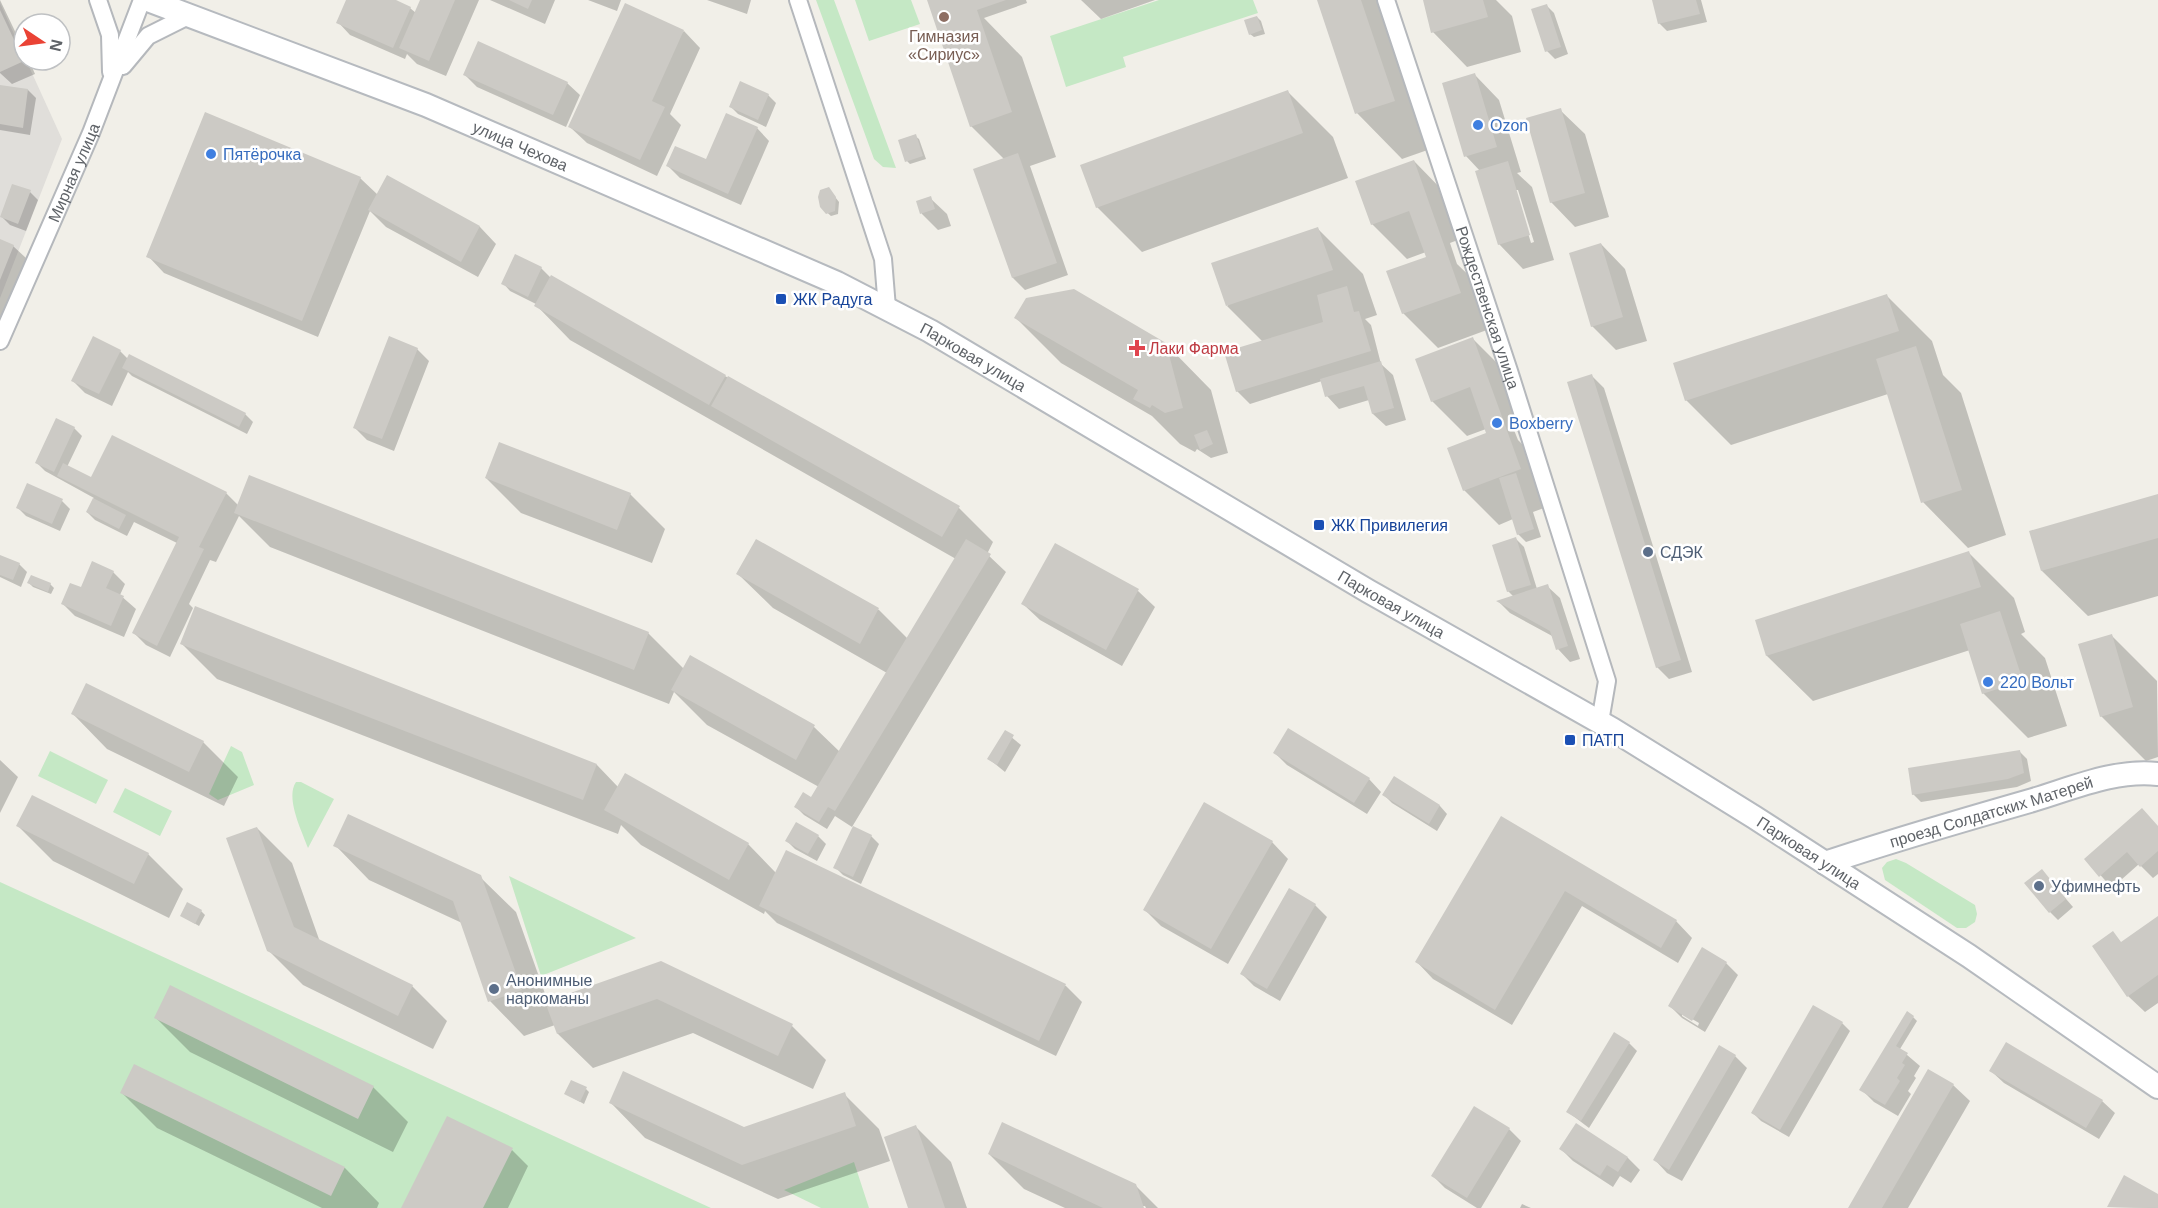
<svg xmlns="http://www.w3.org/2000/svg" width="2158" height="1208" font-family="Helvetica,sans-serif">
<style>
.industrial{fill:#e0deda}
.green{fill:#c5e8c5}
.shadow{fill:#0003;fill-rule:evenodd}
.building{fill:#cccac5}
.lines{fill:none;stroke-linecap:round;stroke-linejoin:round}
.minor-casing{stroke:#b5b8bc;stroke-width:20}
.secondary-casing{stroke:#b6babf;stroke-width:26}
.minor{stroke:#fff;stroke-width:16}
.secondary{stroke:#fff;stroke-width:22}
.education-dot{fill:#8d6e63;stroke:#fff;stroke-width:2}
.shop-dot{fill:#3f7fe0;stroke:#fff;stroke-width:2}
.transit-dot{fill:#1a4fb4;stroke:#fff;stroke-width:2}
.health-dot{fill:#e0444e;stroke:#fff;stroke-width:2}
.service-dot{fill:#5c6f8a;stroke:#fff;stroke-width:2}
.labels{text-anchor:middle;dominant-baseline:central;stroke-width:5;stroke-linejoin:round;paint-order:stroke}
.education-label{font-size:16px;fill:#785e54;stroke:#fff}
.shop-label{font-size:16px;fill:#366cbe;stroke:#fff;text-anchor:start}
.street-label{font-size:16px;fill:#5f6368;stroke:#fff}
.transit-label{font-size:16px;fill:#164399;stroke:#fff;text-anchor:start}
.health-label{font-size:16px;fill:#be3a42;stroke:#fff;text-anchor:start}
.service-label{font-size:16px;fill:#4e5e75;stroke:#fff;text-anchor:start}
</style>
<rect width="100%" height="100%" fill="#f1efe8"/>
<path class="industrial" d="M0 3 24 56V60H26L62 139 0 298Z"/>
<path class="green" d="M816 0H834L896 168 883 167 874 159Z
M855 0H911L920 24 869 41Z
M1159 0H1253L1258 13 1123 57 1126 67 1066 87 1050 36Z
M231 746 242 752 254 785 218 800 209 794Z
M50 751 108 780 96 804 38 776Z
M296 782H301L334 799 308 848C302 831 285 798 296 782Z
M125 788 172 811 160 836 113 812Z
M1896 859 1906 863 1975 905 1977 914 1975 922 1966 928H1957L1885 880 1882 868 1887 862Z
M509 876 636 938 541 976Z
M0 882 711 1208H0Z
M854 1162 869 1208H821L784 1190Z"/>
<path class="shadow" d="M0 0 24 50V60H29L35 74 12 84 0 73Z
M348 0H393L410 8 416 13 421 0H479L446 76 417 64 407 54 405 59 350 35 338 22Z
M490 0H555L545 24Z
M588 0H621L617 11Z
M707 0H751L747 14Z
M928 0H1026L1027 3 984 18 1022 57 1056 157 1030 166 1068 275 1025 290 1013 278 1004 159 971 126Z
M1081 0H1155L1101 19Z
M1319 0H1390L1439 146 1402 159 1357 113Z
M1424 0H1496L1512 16 1521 52 1467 67 1433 32Z
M1654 0H1701L1707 22 1667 31 1659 23Z
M1546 5 1554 13 1568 54 1555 59 1547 51Z
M1257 17 1261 21 1265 34 1254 37 1250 34Z
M684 31 700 48 670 114 681 125 657 176 587 143 570 127Z
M464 74 567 83 580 95 566 127 477 87Z
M1475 75 1499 100 1521 172 1517 173 1532 187 1554 260 1523 269 1499 244 1480 171 1466 156ZM1515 190H1518L1534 242 1531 243Z
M0 86 28 90 36 98 30 135 0 130Z
M1288 92 1333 137 1348 178 1142 252 1097 207Z
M768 95 776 103 766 127 738 114 730 106Z
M1560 110 1585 134 1609 217 1575 227 1551 202Z
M757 128 769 141 741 205 680 178 668 166 707 161Z
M915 136 919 139 926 159 910 164 907 161Z
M1414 161 1448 196 1463 238 1450 243 1457 264 1480 286 1495 327 1438 348 1403 313 1428 257 1426 252 1407 259 1372 224Z
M388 177 480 227 496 244 478 277 386 227 370 211 318 337 164 273 148 256 360 178 378 195Z
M30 192 38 200 26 231 10 225 2 217Z
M832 193 839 202 838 214 831 216 821 207Z
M930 198 947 214 951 226 938 230 922 214 918 202Z
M1318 229 1363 274 1377 315 1365 319 1371 325 1381 364 1393 375 1406 420 1386 426 1373 414 1369 400 1339 409 1327 396 1322 381 1250 404 1237 391 1263 342 1227 306Z
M0 241 13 246 26 258 0 323Z
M1601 244 1625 269 1647 341 1616 350 1592 326Z
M541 268 551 278 959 508 993 542 987 554 1006 572 852 827 835 816 827 829 804 815 796 807 811 799 819 787 707 725 674 692 669 704 270 547 239 516 216 562 210 560 189 604 193 608 170 657 146 645 134 633 177 543 134 522 127 536 95 520 87 512 94 498 45 471 37 463 74 428 82 436 67 467 90 478 226 493 238 505 648 633 684 669 691 657 814 727 840 752 887 673 773 608 738 574 757 541 879 610 908 639 956 559 570 340 536 305V304L510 291 503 283Z
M1887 296 1932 341 1943 375 1961 393 2006 535 1968 548 1923 502 1888 394 1731 445 1686 400Z
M1016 318 1166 344 1211 390 1228 453 1211 458 1197 449 1195 452 1180 444 1152 416 1061 363Z
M1473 339 1508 374 1523 415 1510 420 1518 440 1540 462 1555 504 1533 512 1541 537 1526 542 1518 534 1513 519 1499 525 1464 490 1489 434 1486 429 1467 436 1432 401Z
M417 349 429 361 394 451 367 440 354 427Z
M120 351 128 359 245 414 253 422 247 434 132 376 128 372 112 406 85 393 73 381Z
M1592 376 1604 388 1692 672 1669 679 1657 667Z
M486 478 630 494 665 529 652 563 521 513Z
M28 485 62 501 70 509 60 531 26 516 18 508Z
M2158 496V596L2088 616 2042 571 2031 532Z
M1516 539 1524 547 1537 589 1547 586 1560 598 1580 659 1570 662 1558 649 1554 637 1510 613 1499 602 1514 597 1508 591Z
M1969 553 2014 598 2025 632 2021 634 2045 658 2067 726 2028 738 1983 693 1970 650 1813 701 1767 656 1756 621Z
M0 559 19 564 27 572 21 587 0 577Z
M113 572 125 584 120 595 136 609 124 637 75 616 63 604 82 589Z
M29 583 50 584 54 588 51 594 33 587Z
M1138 591 1155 607 1122 666 1040 620 1023 604Z
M2111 635 2157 681 2158 757 2146 761 2101 716Z
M182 644 597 765 619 788 626 775 748 844 776 873 786 852 1066 986 1082 1002 1056 1056 777 923 765 911 764 914 641 845 621 825 618 834 217 679Z
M73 714 203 742 238 777 224 806 107 749Z
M1005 732 1021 745 1005 772 989 759Z
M2019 751 2027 759 2031 781 2017 787 1921 802 1913 794Z
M1275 753 1369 779 1381 792 1367 814 1287 765Z
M0 760 18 777 0 813Z
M1394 778 1440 806 1447 814 1437 831 1392 803 1384 795Z
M1502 818 1676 921 1692 938 1678 963 1582 906 1512 1025 1433 979 1417 962Z
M18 826 148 854 183 889 169 918 53 861Z
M2158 827V874L2153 878 2139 864 2112 888 2086 859Z
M257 828 292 863 320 942 412 986 447 1021 433 1049 303 985 268 950Z
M818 836 826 844 817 861 795 849 787 841Z
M871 836 879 844 861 884 843 875 835 867Z
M1272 842 1288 859 1228 964 1161 926 1144 909Z
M335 845 480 877 516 912 548 1002 661 963 792 1026 826 1060 813 1089 693 1033 593 1068 558 1034 555 1025 524 1036 490 1001 462 923 369 880Z
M2042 871 2073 907 2058 920 2050 912Z
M1315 905 1327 917 1280 1001 1254 986 1242 974Z
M201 911 205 915 199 926 182 916Z
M2158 918V1003L2145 1012 2128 996 2122 944Z
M1726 963 1738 975 1705 1032 1682 1018 1670 1006ZM1682 1013 1699 1023 1698 1026 1682 1016Z
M1913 1017 1917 1021 1900 1049 1920 1066 1914 1076 1916 1078 1908 1091 1911 1094 1898 1116 1874 1102 1861 1089Z
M156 1018 373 1087 408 1122 393 1152 190 1052Z
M1842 1023 1850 1031 1789 1137 1761 1121 1753 1113Z
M1629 1043 1637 1051 1589 1128 1568 1112Z
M1735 1056 1747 1068 1682 1181 1667 1173 1655 1160Z
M135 1066 345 1168 379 1203 377 1208H322L157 1128 122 1093Z
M1991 1071 2102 1101 2115 1113 2099 1139 2004 1083Z
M1953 1085 1970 1101 1908 1208H1849Z
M586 1089 589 1092 584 1104 566 1094Z
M844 1094 879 1129 890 1161 778 1199 645 1138 611 1103 744 1129Z
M1576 1125 1628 1158 1640 1170 1631 1183 1620 1176 1613 1187 1573 1161 1561 1149Z
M916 1127 951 1162 967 1208H910Z
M1509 1129 1521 1141 1481 1208H1477L1445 1188 1433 1176Z
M512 1150 528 1166 508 1208H403Z
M989 1154 1135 1185 1158 1208H1146L1145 1206H1142L1143 1208H1065L1024 1189Z
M2158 1196V1208L2108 1207Z
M1522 1204 1531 1208H1520Z"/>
<path class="building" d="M346 0H396L411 7 393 48 336 23Z
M420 0H455L429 61 399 48Z
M509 0H532L528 9Z
M927 0H1006L977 10 1012 112 970 127Z
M1317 0H1361L1395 101 1355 114Z
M1423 0H1483L1488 17 1431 33Z
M1652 0H1696L1700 14 1658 24Z
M625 3 684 30 652 101 665 107 640 160 568 127Z
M1547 4 1561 47 1545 52 1531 9Z
M0 10 24 61 0 72Z
M1257 16 1262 30 1249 35 1244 20Z
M478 41 568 82 553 115 463 75Z
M1475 73 1497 147 1464 157 1442 83Z
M740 81 769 94 758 120 729 107Z
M0 85 28 89 23 128 0 124Z
M1288 90 1303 133 1096 208 1080 165Z
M1561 108 1585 193 1550 203 1526 118Z
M205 112 361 177 302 321 146 257Z
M726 113 758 127 728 194 666 166 675 146 706 159Z
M916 134 923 156 905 162 898 140Z
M1018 153 1057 263 1012 278 973 169Z
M1414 160 1461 293 1402 314 1386 271 1426 257 1409 211 1371 225 1355 181Z
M1508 161 1530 235 1498 245 1475 171Z
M387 175 480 226 461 262 368 210Z
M12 184 31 190 18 224 0 217Z
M829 187 836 197 835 211 826 214 820 207 818 197 820 190Z
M931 196 935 209 920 214 916 201Z
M1318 227 1333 270 1226 306 1211 263Z
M0 239 14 245 0 280Z
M1601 243 1623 317 1591 327 1569 253Z
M515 254 542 267 528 297 501 284Z
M551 275 726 375 709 405 534 306Z
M1347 286 1354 312 1359 311 1371 351 1236 392 1224 352 1323 322 1317 295Z
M1074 289 1166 343 1183 408 1165 413 1152 405 1150 408 1133 399 1138 390 1014 318 1026 298Z
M1887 294 1899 331 1685 401 1673 363Z
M93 336 121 350 99 394 71 381Z
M389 336 418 348 382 439 353 428Z
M1473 337 1521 469 1463 491 1447 448 1486 433 1470 387 1431 402 1415 359Z
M1916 346 1962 490 1921 503 1876 359Z
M129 354 246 413 239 427 122 368Z
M1381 361 1394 408 1372 414 1364 386 1325 397 1320 379Z
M1592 374 1681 660 1656 668 1567 382Z
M728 376 960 506 942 537 711 406Z
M56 418 75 427 54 472 35 463Z
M1207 430 1213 444 1200 450 1194 435Z
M112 435 227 492 199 547 204 549 157 646 132 633 179 537 57 476 63 463 91 477Z
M499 442 631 493 617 530 485 478Z
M1516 473 1534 529 1517 535 1499 478Z
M249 475 649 632 634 670 234 513Z
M27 483 63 499 52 524 16 508Z
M2158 494V538L2041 571 2029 531Z
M93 498 126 515 119 529 86 512Z
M1516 537 1531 585 1507 592 1492 545Z
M756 539 879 608 860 644 736 574Z
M966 539 991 554 835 811 828 807 819 822 794 807 803 792 811 797Z
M1055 543 1139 589 1106 650 1021 604Z
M1969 551 1981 587 1766 656 1755 620Z
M0 555 20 563 13 580 0 575Z
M92 561 114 571 106 588 124 596 111 626 61 604 70 583 81 587Z
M31 575 51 583 48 592 27 583Z
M1548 584 1568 646 1556 650 1550 631 1496 601Z
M195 606 597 764 583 800 180 644Z
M2000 611 2023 681 1982 694 1960 624Z
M2112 634 2133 707 2100 717 2078 644Z
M690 655 815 725 796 760 671 690Z
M86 683 204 741 189 772 71 714Z
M1288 728 1370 778 1354 803 1273 753Z
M1005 730 1014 735 997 765 987 759Z
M2020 750 2024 773 2008 779 1912 795 1908 768Z
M625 773 749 843 729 880 604 810Z
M1394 776 1440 805 1429 824 1382 795Z
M32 795 149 853 134 884 16 826Z
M1204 802 1273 841 1211 949 1143 910Z
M2142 808 2158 826V851L2140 867 2127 852 2099 877 2084 859Z
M348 814 481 875 522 990 488 1002 453 901 333 846Z
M1501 816 1677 920 1661 948 1565 891 1495 1010 1415 962Z
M796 822 819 835 808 854 785 841Z
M853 826 872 835 853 877 833 868Z
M257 827 294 927 413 985 398 1016 267 951 226 838Z
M786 850 1066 984 1039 1041 759 906Z
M2042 869 2066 899 2049 913 2024 883Z
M1289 888 1316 904 1267 989 1240 974Z
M187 902 202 910 195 924 180 916Z
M2158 916V975L2127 997 2092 946 2113 931 2121 942Z
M1702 947 1727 962 1692 1021 1668 1006Z
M661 961 793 1024 778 1056 657 999 557 1034 545 1002Z
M170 985 374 1086 358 1119 154 1018Z
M1813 1005 1843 1022 1780 1130 1751 1113Z
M1907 1011 1914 1016 1896 1046 1908 1053 1902 1063 1905 1065 1897 1078 1900 1081 1885 1105 1859 1090Z
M1614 1032 1630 1042 1581 1121 1566 1112Z
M2006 1042 2103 1100 2086 1128 1989 1071Z
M1719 1045 1736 1055 1669 1170 1653 1160Z
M134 1064 345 1167 331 1196 120 1093Z
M1928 1069 1954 1084 1882 1208H1848Z
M623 1071 744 1127 845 1092 856 1126 742 1165 609 1103Z
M571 1080 587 1087 580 1102 564 1094Z
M1474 1106 1510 1128 1467 1198 1431 1176Z
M447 1116 513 1148 483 1208H401Z
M1002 1122 1136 1184 1144 1208H1103L988 1154Z
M1576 1123 1628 1157 1618 1172 1607 1165 1600 1176 1559 1149Z
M916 1125 934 1176 945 1208H908L884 1137Z
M2124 1175 2158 1194V1208L2107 1207Z"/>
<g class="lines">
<defs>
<g id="minor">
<path d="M98 0 110 35 111 72"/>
<path d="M798 0 883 259 887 308"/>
<path id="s1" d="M1386 0 1509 371 1607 681 1600 722"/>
<path d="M123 66 148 36 190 15"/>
<path id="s2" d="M0 341 91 133 142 0"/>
</g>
<g id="secondary">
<path id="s3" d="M148 0 426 105 837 283 930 331 1368 591 1612 729 1754 817 1969 956 2158 1087"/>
<path id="s4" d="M1825 863C1894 840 1963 820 2033 800 2073 788 2116 769 2158 774"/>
</g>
</defs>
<use href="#minor" class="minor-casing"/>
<use href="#secondary" class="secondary-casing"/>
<use href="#minor" class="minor"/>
<use href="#secondary" class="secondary"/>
</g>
<circle class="education-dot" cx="944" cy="17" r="6"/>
<g class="shop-dot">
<circle cx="1478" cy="125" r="6"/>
<circle cx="211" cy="154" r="6"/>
<circle cx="1497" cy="423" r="6"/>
<circle cx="1988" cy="682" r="6"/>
</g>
<g class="transit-dot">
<rect x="775" y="293" width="12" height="12" rx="3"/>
<rect x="1313" y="519" width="12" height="12" rx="3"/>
<rect x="1564" y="734" width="12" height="12" rx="3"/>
</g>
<path class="health-dot" d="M1134 339h6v6h6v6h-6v6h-6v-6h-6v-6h6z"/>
<g class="service-dot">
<circle cx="1648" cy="552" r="6"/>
<circle cx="2039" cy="886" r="6"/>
<circle cx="494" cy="989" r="6"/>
</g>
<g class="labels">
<g class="education-label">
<text x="944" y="36">Гимназия<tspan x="944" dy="18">«Сириус»</tspan></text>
</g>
<g class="shop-label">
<text x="1490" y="125">Ozon</text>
<text x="223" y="154">Пятёрочка</text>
<text x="1509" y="423">Boxberry</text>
<text x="2000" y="682">220 Вольт</text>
</g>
<g class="street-label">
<text stroke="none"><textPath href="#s3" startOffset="400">улица Чехова</textPath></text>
<text stroke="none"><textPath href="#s2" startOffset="184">Мирная улица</textPath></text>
<text stroke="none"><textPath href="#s1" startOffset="324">Рождественская улица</textPath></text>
<text stroke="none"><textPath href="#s3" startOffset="900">Парковая улица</textPath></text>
<text stroke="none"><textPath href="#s3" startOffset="1386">Парковая улица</textPath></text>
<text stroke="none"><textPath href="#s4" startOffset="174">проезд Солдатских Матерей</textPath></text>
<text stroke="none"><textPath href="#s3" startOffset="1872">Парковая улица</textPath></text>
</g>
<g class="transit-label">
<text x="793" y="299">ЖК Радуга</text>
<text x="1331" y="525">ЖК Привилегия</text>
<text x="1582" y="740">ПАТП</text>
</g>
<g class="health-label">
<text x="1149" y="348">Лаки Фарма</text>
</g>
<g class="service-label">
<text x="1660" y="552">СДЭК</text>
<text x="2051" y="886">Уфимнефть</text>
<text x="506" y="980">Анонимные<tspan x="506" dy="18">наркоманы</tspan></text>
</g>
</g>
<g transform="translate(42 42) rotate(103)"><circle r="28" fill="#ffffff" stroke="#bfc1c3" stroke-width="1.5"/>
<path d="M0-4.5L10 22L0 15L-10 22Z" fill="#ea4335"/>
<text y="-9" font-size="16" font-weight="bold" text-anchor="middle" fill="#5f6368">N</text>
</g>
</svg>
